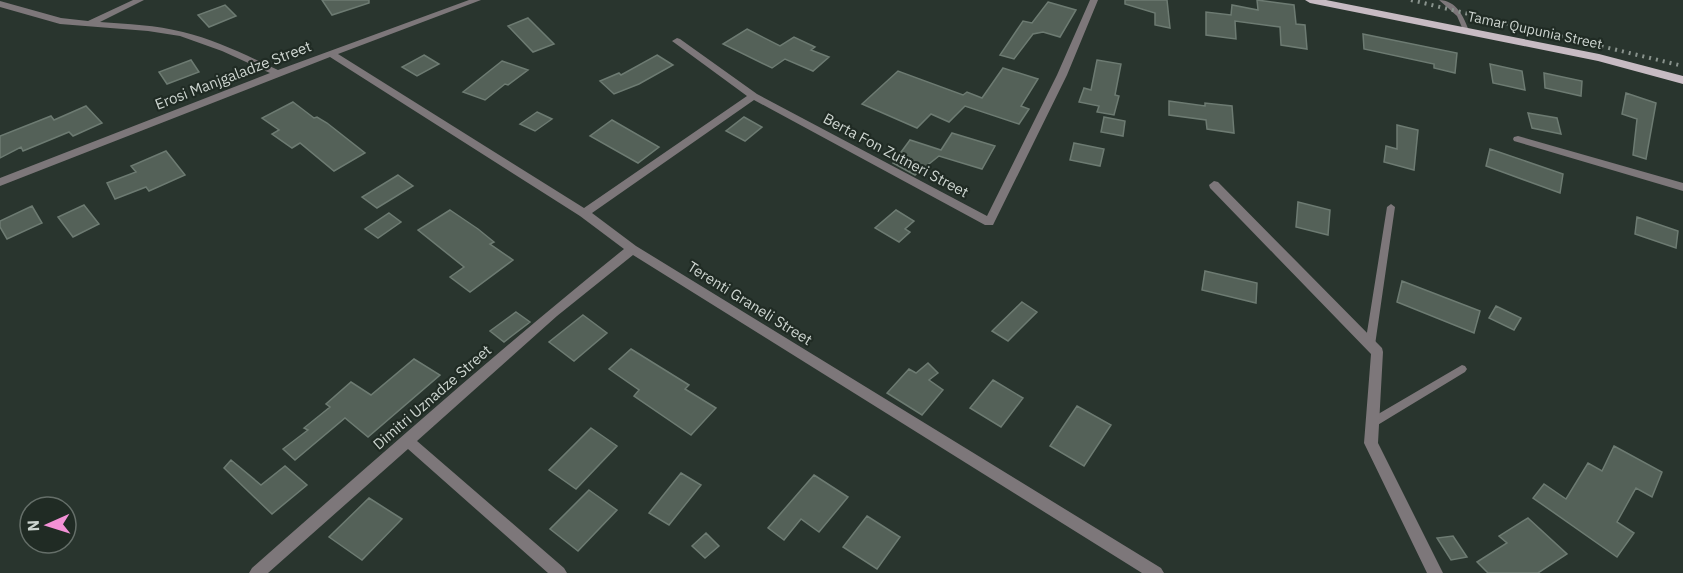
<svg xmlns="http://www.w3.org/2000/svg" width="1683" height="573" font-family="'IBM Plex Sans',sans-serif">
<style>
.building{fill:#546158;stroke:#6d7b72;stroke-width:1.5}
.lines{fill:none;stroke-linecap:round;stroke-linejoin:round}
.lane{fill:#7d777a;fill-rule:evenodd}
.street{fill:#7d777a;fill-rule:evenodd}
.primary{fill:#c7bbc3;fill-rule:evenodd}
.rail{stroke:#89938d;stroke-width:4;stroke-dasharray:2 5;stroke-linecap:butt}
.labels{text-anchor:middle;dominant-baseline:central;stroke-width:4.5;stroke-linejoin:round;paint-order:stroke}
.far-street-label{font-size:14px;fill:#cdd5d0;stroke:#202b24}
.street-label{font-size:15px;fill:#cdd5d0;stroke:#202b24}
</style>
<rect width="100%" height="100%" fill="#29352e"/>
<path class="building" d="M322 0H369V3L332 15Z
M1125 0H1167L1170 28 1155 25V13L1125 4Z
M1257 0 1294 5 1296 24 1305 25 1307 49 1281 45 1280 27 1235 21 1236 39 1206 35V12L1231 15 1232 5 1258 10Z
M1048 2 1076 10 1060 37 1043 32 1033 34 1014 59 1000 55 1023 21 1032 23Z
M225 5 236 16 209 27 198 15Z
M528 18 554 44 533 52 508 26Z
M747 29 780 46 794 37 815 47 811 50 829 57 813 71 785 59 772 68 723 44Z
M1363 34 1457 53 1455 73 1434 68V64L1364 49Z
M424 55 439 64 417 76 402 67Z
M657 55 673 65 639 84 614 94 600 81 619 73 621 75Z
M191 60 199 72 167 84 159 72Z
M1097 60 1121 64 1115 95 1119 96 1114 115 1097 112 1099 106 1079 102 1084 88 1091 90Z
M502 61 528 70 508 85 505 84 485 100 463 92Z
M1490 64 1522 71 1525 90 1493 83Z
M1003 68 1038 79 1021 106 1029 109 1019 124 965 106 949 122 931 114 917 128 862 104 898 71 963 95 967 92 982 98Z
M1544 73 1582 81 1581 96 1545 88Z
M1626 93 1656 103 1646 159 1633 155 1637 119 1622 114Z
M1169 101 1205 106V103L1232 106 1234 133 1207 129 1206 120 1169 115Z
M293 102 314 118 317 117 327 123 365 153 334 171 300 143 292 148 272 134 279 130 262 118Z
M86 106 102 123 73 136 69 132 23 151 21 147 0 158V136L51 116 54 120Z
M537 112 552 119 535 131 520 124Z
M1528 113 1557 118 1561 134 1532 128Z
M744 117 762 127 745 141 726 131Z
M1104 117 1125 121 1123 136 1101 132Z
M612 120 659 147 638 163 590 136Z
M1397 125 1418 130 1414 170 1384 162 1386 146 1397 149Z
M952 133 995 146 982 169 939 156 915 175 893 163 910 140 941 150Z
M1074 143 1104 149 1100 166 1070 160Z
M1490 149 1563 174 1560 193 1486 166Z
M166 151 185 175 149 191 146 187 115 199 107 183 136 172 131 166Z
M398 175 413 186 377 208 362 197Z
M1298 202 1330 210 1328 235 1296 227Z
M84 205 99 224 73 237 58 217Z
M32 206 42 223 7 239 0 227V221Z
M450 210 478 229 494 242 490 244 513 260 470 292 450 277 464 267 418 230Z
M896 210 914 221 905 229 910 232 899 242 875 228Z
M389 213 401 222 378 238 365 229Z
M1637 217 1678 231 1676 248 1635 234Z
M1205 271 1257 283 1256 303 1202 290Z
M1402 281 1480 311 1474 333 1397 302Z
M1022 302 1037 312 1008 341 992 331Z
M1496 306 1521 318 1514 330 1489 318Z
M516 312 530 322 504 342 490 331Z
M583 315 607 333 574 361 549 342Z
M631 349 689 385 685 389 716 408 691 435 634 396 639 390 609 369Z
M414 359 440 375 368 437 345 418 295 460 283 449 308 430 304 428 330 407 326 404 351 382 371 395Z
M928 363 938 373 929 380 943 390 922 415 887 393 909 369 916 373Z
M993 380 1023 398 1001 427 970 408Z
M1077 406 1111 425 1084 466 1050 446Z
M591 428 617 446 576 489 549 470Z
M1614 446 1662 472 1652 497 1636 488 1617 522 1634 533 1617 557 1533 498 1544 484 1566 499 1588 463 1602 471Z
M231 460 261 485 285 466 307 485 272 514 224 468Z
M681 473 701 485 669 525 649 513Z
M814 475 848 497 819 532 801 519 784 540 768 528Z
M589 490 617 510 578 551 550 529Z
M369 498 402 519 362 560 329 537Z
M867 516 900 537 877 569 843 547Z
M1528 518 1567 554 1538 573H1488L1477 562 1507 543 1499 536Z
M706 533 719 546 705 558 692 546Z
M1453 536 1467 557 1451 560 1437 538Z"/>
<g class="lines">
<path class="lane" d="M1439 0C1456 0 1464 17 1469 31L1468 32H1464L1457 16Z
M1391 204 1395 207 1375 345 1373 348H1367L1365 345 1387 207Z
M1462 365 1465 366 1467 369 1465 372 1376 426 1372 427 1368 426 1367 423 1368 420Z"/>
<path class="street" d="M133 0H144L100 22C128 24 156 25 183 32 216 40 248 56 278 70L469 0H481L338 54 584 208 747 96 672 41 677 38 680 39 757 94 987 216 1057 75 1090 0H1098L1067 75 993 225H985L754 100 592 213 636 246 1161 568 1164 573H1142L633 255 557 316 417 441 564 568 567 573H548L408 449 268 573H249L252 568C375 460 496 352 624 249L580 216 330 57 0 186V178L270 73 222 51 180 36 148 31 60 24 0 7V1L61 18 88 21Z
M1518 136 1683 183V191L1514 141 1513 139 1514 137Z
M1214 181 1218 182 1382 348 1383 352 1378 443 1443 573H1427L1364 443 1371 354 1210 188 1209 185Z"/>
<path class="primary" d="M1305 0H1326L1599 54 1683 76V84L1598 61 1310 3Z"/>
<path class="rail" d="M1411 0 1683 66"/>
</g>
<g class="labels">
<g class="far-street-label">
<text transform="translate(1535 30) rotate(12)">Tamar Qupunia Street</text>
</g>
<g class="street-label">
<text transform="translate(233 75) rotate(-21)">Erosi Manjgaladze Street</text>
<text transform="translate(896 155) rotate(28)">Berta Fon Zutneri Street</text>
<text transform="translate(750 303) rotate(32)">Terenti Graneli Street</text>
<text transform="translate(432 397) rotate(-41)">Dimitri Uznadze Street</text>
</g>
</g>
<g transform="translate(48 525) rotate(267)"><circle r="28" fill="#202b24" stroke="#656f69" stroke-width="1.5"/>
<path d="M0-4.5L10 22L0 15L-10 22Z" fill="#f391d6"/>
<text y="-9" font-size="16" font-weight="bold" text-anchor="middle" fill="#cdd5d0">N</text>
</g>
</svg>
